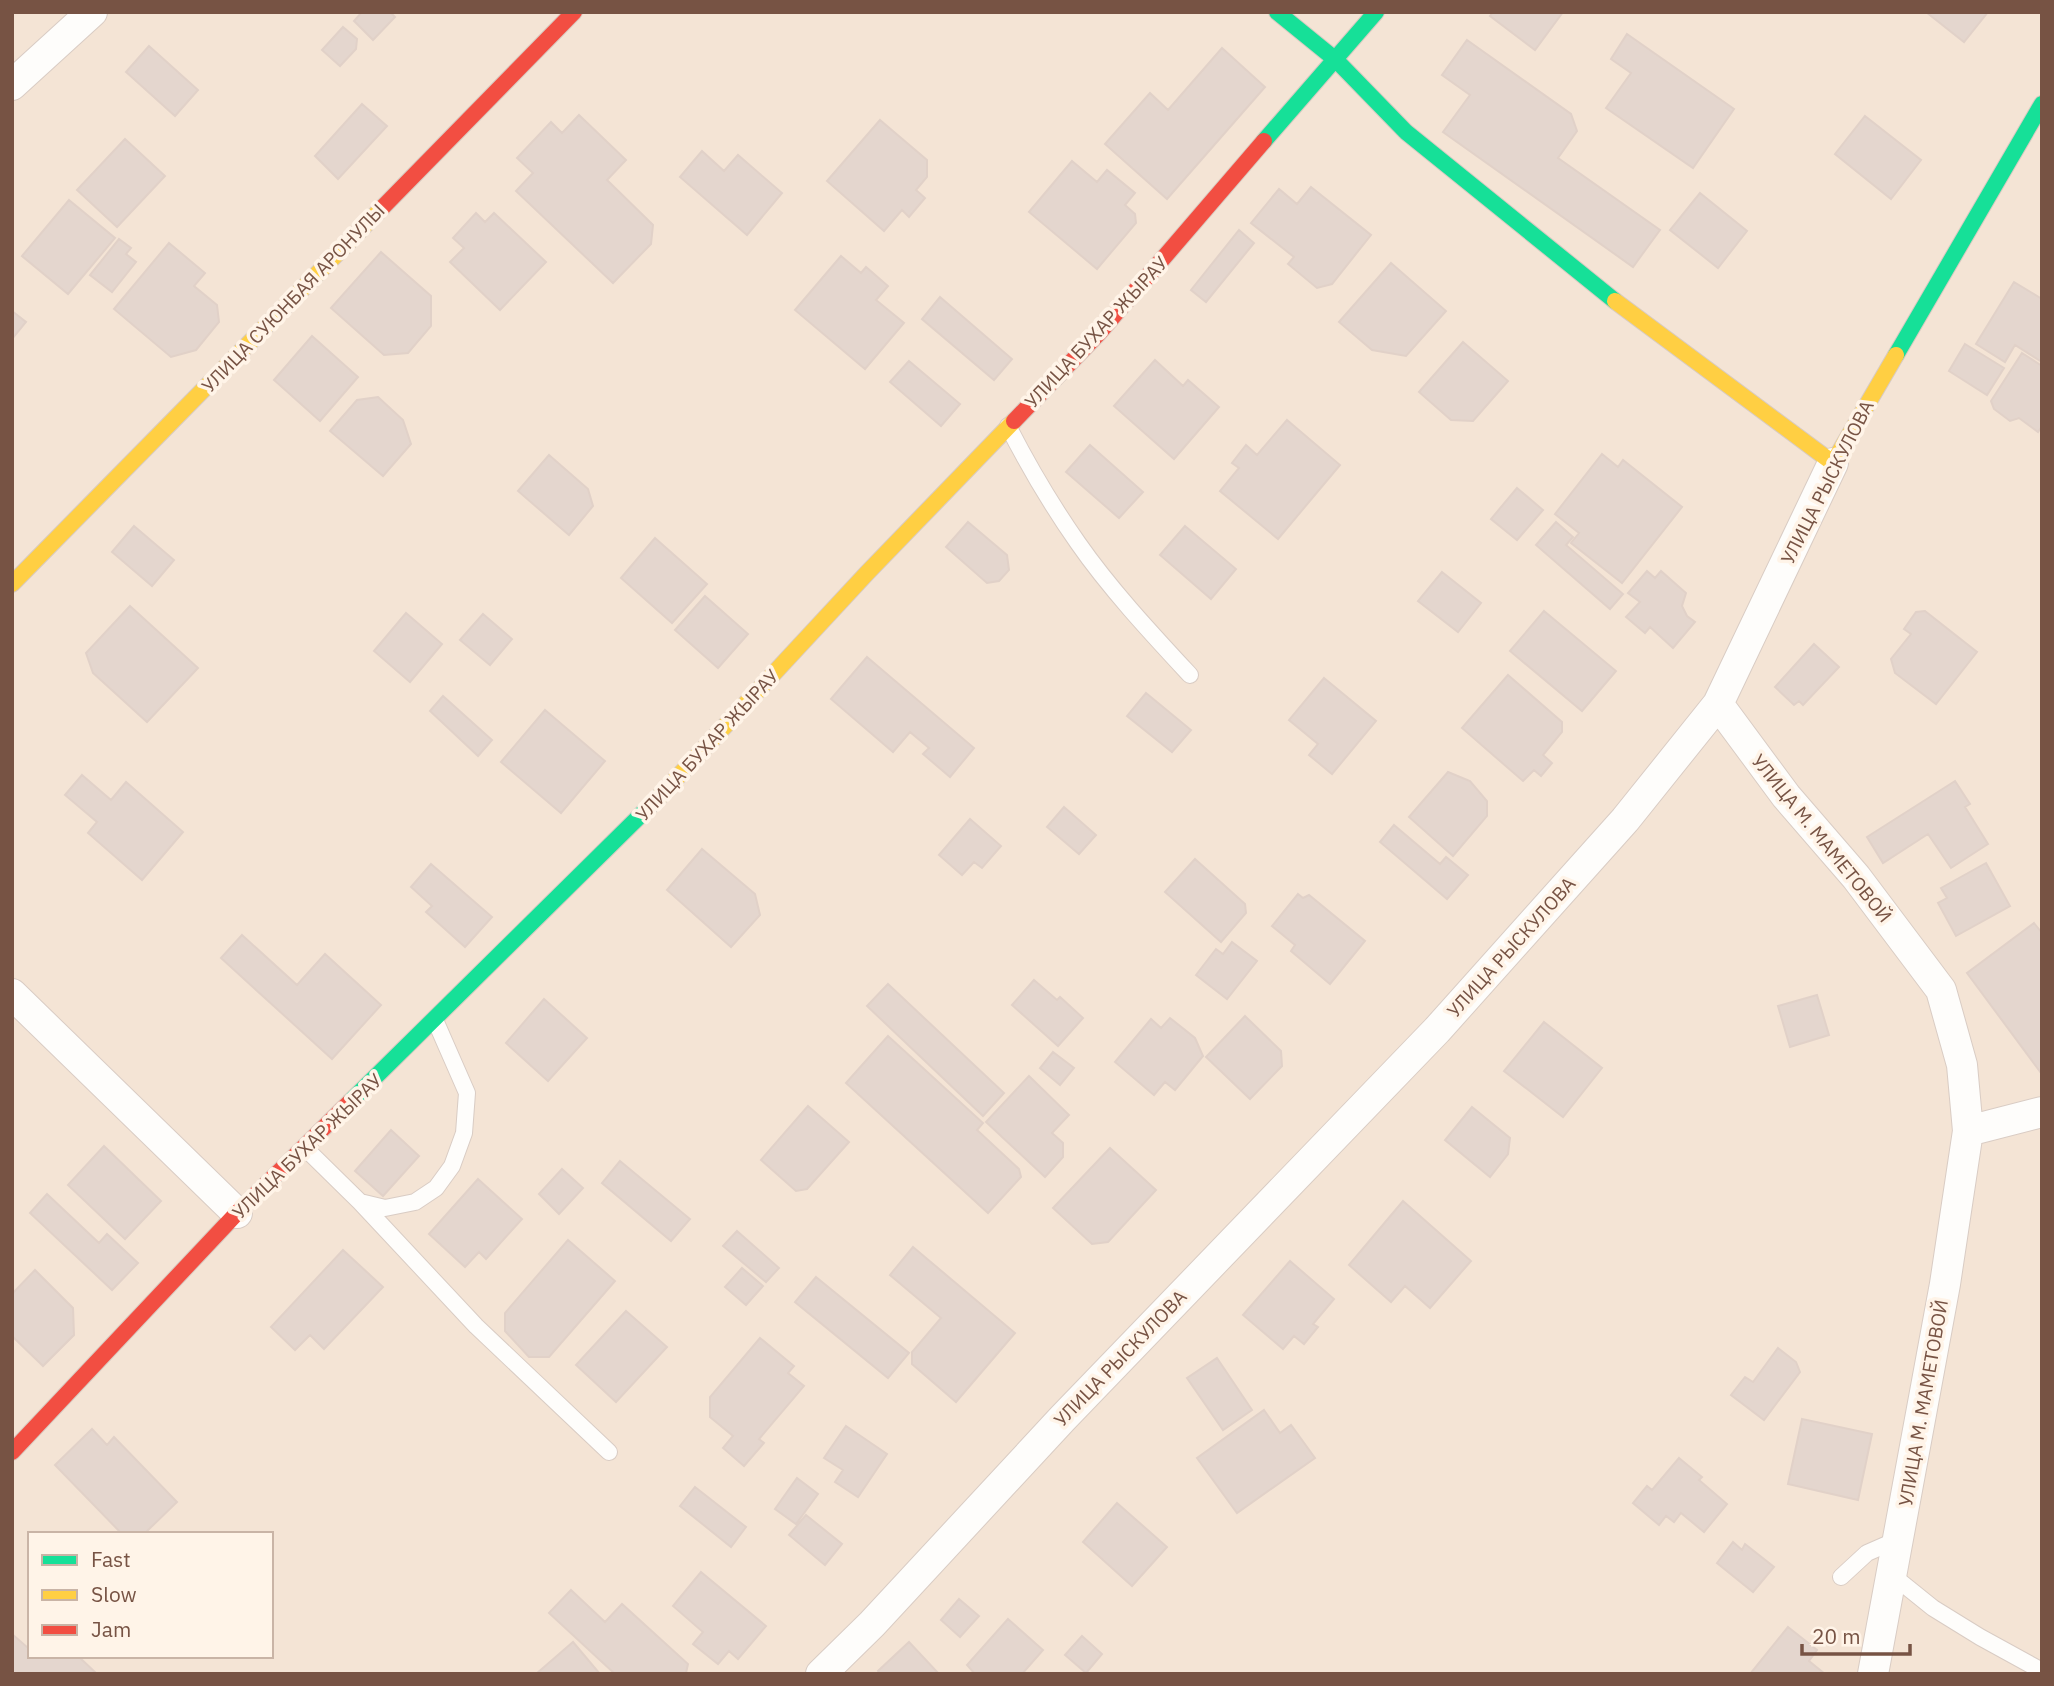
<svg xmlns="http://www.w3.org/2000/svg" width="2054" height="1686" font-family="'IBM Plex Sans',sans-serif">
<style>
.residential{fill:#f4e4d5;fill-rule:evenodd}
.building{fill:#e4d6ce;stroke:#e1d1c8;stroke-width:2}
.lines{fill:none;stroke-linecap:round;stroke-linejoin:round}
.lane-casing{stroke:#d9ccc4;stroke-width:18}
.street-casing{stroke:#d9ccc4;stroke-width:32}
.fast-casing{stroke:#d8cbc2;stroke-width:18}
.slow-casing{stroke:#d8cbc2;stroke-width:18}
.jam-casing{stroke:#d8cbc2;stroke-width:18}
.lane{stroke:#fefdfb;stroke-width:16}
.street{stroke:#fefdfb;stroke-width:30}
.fast{stroke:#16e098;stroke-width:16}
.slow{stroke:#ffcf43;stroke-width:16}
.jam{stroke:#f24e42;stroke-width:16}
.labels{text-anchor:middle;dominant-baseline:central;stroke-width:7;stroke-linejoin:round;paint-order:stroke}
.street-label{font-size:19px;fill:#775344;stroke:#fff4e8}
</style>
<rect width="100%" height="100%" fill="#f8efe6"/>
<path class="residential" d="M12 12H2042V1674H12ZM30 1534H271V1656H30Z"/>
<path class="building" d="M362 12H390L395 17 373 40 354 21Z
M1493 12H1563L1535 50 1490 16Z
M1926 12H1988L1964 42Z
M343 27 357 39 356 49 340 66 322 50Z
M1627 34 1734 109 1693 168 1606 108 1631 73 1611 59Z
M1467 40 1571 114 1577 131 1558 158 1660 230 1633 267 1443 132 1470 95 1442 75Z
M149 46 198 90 175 116 126 72Z
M1222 48 1265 87 1167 199 1105 144 1150 93 1168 110Z
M362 104 387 126 338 179 315 156Z
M579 115 626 160 607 180 653 225 651 244 613 283 516 191 533 173 517 158 551 122 562 133Z
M1865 116 1921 160 1891 199 1835 154Z
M880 120 927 160V177L916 190 925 198 909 217 902 210 884 231 827 181Z
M125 139 165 176 117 227 77 190Z
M702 151 724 171 738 155 782 193 747 235 680 177Z
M1072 161 1097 182 1107 170 1135 193 1125 205 1135 214 1136 223 1097 269 1029 212Z
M1311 187 1371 235 1332 284 1317 288 1288 264 1294 257 1251 223 1279 189 1297 204Z
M1700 193 1747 231 1718 268 1670 230Z
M69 200 115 238 68 294 22 256Z
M476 213 485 222 494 213 546 262 500 310 450 262 464 248 453 238Z
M1239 230 1254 243 1206 302 1191 290Z
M119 239 131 248 126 254 136 262 112 292 90 275Z
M169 243 205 273 194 286 217 305 219 322 196 350 171 357 114 309Z
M381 252 431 296V326L408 353 384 355 331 308Z
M841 256 861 273 866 267 888 286 876 300 904 323 865 369 795 310Z
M1391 263 1446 311 1406 356 1372 350 1339 322Z
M2014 282 2042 299V362L2015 345 2005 362 1976 344Z
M940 297 1012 359 994 380 922 319Z
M12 311 26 322 12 339Z
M312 336 358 377 320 421 274 380Z
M1463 342 1508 381 1473 421 1451 420 1419 392Z
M1965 344 2004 368 1987 395 1949 371Z
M2022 353 2042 366V426L2038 432 2019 418 2010 421 1994 409 1991 401Z
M1155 360 1183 386 1188 380 1219 407 1174 459 1114 406Z
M909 361 960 404 941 426 890 382Z
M378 397 403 420 411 444 383 476 330 431 357 400Z
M1287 420 1340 465 1278 539 1220 491 1239 468 1232 463 1246 445 1257 455Z
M1090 445 1143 492 1119 518 1066 472Z
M1602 454 1618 467 1623 460 1682 507 1622 583 1571 543 1579 533 1555 514Z
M549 455 588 489 593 506 569 535 518 491Z
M1517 488 1543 510 1517 540 1491 519Z
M968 522 1007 555 1009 570 999 581 987 583 946 547Z
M1556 522 1573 537 1566 545 1623 594 1610 609 1536 545Z
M134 526 174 560 152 586 112 552Z
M1185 526 1236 569 1211 599 1160 555Z
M655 538 707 584 672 623 621 578Z
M1647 571 1655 578 1661 571 1686 593 1682 606 1687 616 1695 622 1673 648 1650 627 1645 633 1626 617 1640 602 1628 593Z
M1442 572 1481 603 1458 632 1418 601Z
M705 596 748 634 718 668 675 630Z
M130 606 198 668 147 722 93 673 86 653Z
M1544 611 1616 671 1582 711 1510 651Z
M1925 611 1977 652 1936 704 1895 673 1891 659 1911 634 1904 629 1916 612Z
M406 613 442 644 410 682 374 651Z
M483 614 512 639 490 665 460 640Z
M1814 644 1839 667 1803 705 1799 701 1794 705 1775 687Z
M867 657 974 748 950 777 923 754 929 748 910 732 893 752 831 699Z
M1508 675 1562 722V732L1543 755 1552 763 1541 776 1534 770 1523 781 1462 728Z
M1324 678 1376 721 1332 774 1309 755 1318 744 1289 720Z
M1146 693 1191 730 1172 752 1127 716Z
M443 696 492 740 478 756 430 711Z
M545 710 605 761 561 813 501 762Z
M1448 772 1470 781 1487 801V816L1453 856 1409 817Z
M82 775 111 800 126 782 183 832 142 880 88 833 97 822 65 795Z
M1955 781 1970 804 1965 807 1988 844 1951 868 1928 834 1883 863 1867 837Z
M1064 807 1096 835 1079 854 1047 827Z
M970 819 1001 846 982 868 974 862 962 875 939 855Z
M1394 825 1440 864 1446 857 1468 875 1447 899 1380 842Z
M702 849 755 894 760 915 731 947 667 890Z
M1195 859 1245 904 1246 913 1221 942 1165 892Z
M1986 863 2010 906 1956 936 1938 903 1947 898 1941 888Z
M431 864 492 917 465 947 426 912 432 906 411 887Z
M1298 894 1303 898 1309 895 1365 941 1330 984 1291 951 1295 945 1272 926Z
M2034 923 2042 933 2041 1073 1967 973Z
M242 935 297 985 325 954 381 1005 332 1059 221 958Z
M1232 942 1257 961 1227 999 1196 975 1216 949 1223 954Z
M1034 980 1057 1000 1060 997 1083 1018 1058 1046 1012 1005Z
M888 984 1004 1093 983 1116 867 1006Z
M1817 995 1829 1035 1790 1047 1778 1006Z
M544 999 587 1038 548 1081 506 1043Z
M1245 1016 1281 1051 1282 1066 1250 1099 1206 1057Z
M1170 1018 1195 1038 1203 1056 1175 1090 1165 1082 1154 1095 1115 1062 1151 1019 1161 1028Z
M1544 1022 1602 1068 1563 1117 1504 1071Z
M888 1036 983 1123 977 1130 1019 1169 1021 1177 988 1213 846 1083Z
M1053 1052 1074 1068 1060 1085 1040 1068Z
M1029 1076 1069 1115 1052 1133 1063 1143V1157L1045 1177 986 1122Z
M808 1106 849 1142 807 1189 796 1191 761 1160Z
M1472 1107 1510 1138 1508 1154 1490 1177 1445 1140Z
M391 1130 419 1156 383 1196 355 1171Z
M104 1146 161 1201 125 1239 68 1185Z
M1110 1148 1156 1190 1108 1242 1092 1244 1053 1208Z
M620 1161 690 1219 671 1241 602 1183Z
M562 1169 583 1188 559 1214 539 1194Z
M478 1179 522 1219 486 1259 479 1252 465 1267 429 1234Z
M47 1194 99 1243 107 1234 138 1263 112 1290 30 1213Z
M1403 1201 1471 1261 1430 1308 1405 1286 1391 1302 1349 1265Z
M737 1231 779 1268 766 1282 723 1246Z
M568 1240 615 1281 549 1357H529L505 1331V1313Z
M913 1247 1015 1333 956 1402 912 1364V1352L941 1318 890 1275Z
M343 1250 383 1287 324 1349 310 1335 295 1350 271 1327Z
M1290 1261 1334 1299 1313 1324 1318 1327 1304 1344 1294 1336 1283 1349 1243 1315Z
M742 1268 763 1286 746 1305 725 1287Z
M35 1270 73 1308 74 1335 43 1366 12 1336V1294Z
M816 1277 909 1353 888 1378 795 1302Z
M626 1311 667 1347 616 1402 576 1365Z
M760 1338 794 1366 788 1373 804 1386 759 1439 764 1443 744 1466 723 1448 733 1436 710 1417V1397Z
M1778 1348 1796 1362 1800 1372 1764 1420 1731 1395 1745 1377 1753 1382Z
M1217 1358 1252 1410 1223 1430 1187 1378Z
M1264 1410 1280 1433 1291 1425 1315 1458 1237 1513 1197 1458Z
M1802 1419 1872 1434 1858 1500 1788 1484Z
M846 1426 887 1454 858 1497 835 1482 843 1470 824 1458Z
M92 1429 107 1445 114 1437 177 1502 144 1534H122L55 1465Z
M1679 1458 1702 1477 1699 1480 1727 1504 1704 1532 1681 1513 1674 1522 1666 1516 1659 1525 1633 1503 1647 1486 1652 1490Z
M797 1478 818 1494 796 1524 775 1509Z
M695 1487 746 1527 731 1547 680 1506Z
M1117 1503 1167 1547 1132 1586 1083 1542Z
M806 1515 842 1544 825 1565 789 1535Z
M1733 1542 1742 1550 1745 1544 1774 1567 1753 1592 1717 1563Z
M701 1572 766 1626 738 1659 729 1651 718 1664 693 1644 703 1632 673 1606Z
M571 1590 605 1622 622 1604 688 1664 686 1673 615 1674 549 1613Z
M959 1599 979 1616 960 1637 941 1620Z
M1008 1619 1043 1650 1022 1674H975L967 1665Z
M1788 1627 1817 1650 1809 1661 1825 1674H1750Z
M12 1634 28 1648 30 1646V1656H78L97 1674H12Z
M1082 1636 1102 1654 1086 1673 1065 1655Z
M573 1642 600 1674H536Z
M909 1642 939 1674H880L878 1671Z"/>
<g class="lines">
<defs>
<path id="lane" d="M1008 426C1029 467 1052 506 1078 543 1110 589 1152 634 1190 675
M305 1148 360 1202 476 1326 609 1452
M360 1202 385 1208 415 1202 436 1188 452 1166 464 1133 467 1093 435 1020
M1892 1575 1933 1608 1980 1637 2042 1671
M1841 1577 1867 1553 1899 1539"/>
<path id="street" d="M12 85 92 12
M1718 704 1786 796 1856 877 1941 990 1962 1065 1968 1131 1945 1284 1873 1674
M12 994 237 1213
M1968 1131 2042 1112
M821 1674 872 1624 1062 1419 1437 1030 1625 820 1718 704 1833 463"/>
<path id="fast" d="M1277 12 1336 60 1406 132 1615 301
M1264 141 1376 12
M1896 355 2042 104
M350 1102 660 796"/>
<path id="slow" d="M1615 301 1833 463 1896 355
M12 584 383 207
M660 796 867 573 1014 421"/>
<path id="jam" d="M383 207 574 12
M1014 421 1099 333 1264 141
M12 1452 237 1213 350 1102"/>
</defs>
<use href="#lane" class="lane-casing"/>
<use href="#street" class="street-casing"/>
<use href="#fast" class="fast-casing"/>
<use href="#slow" class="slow-casing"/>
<use href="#jam" class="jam-casing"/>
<use href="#lane" class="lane"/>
<use href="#street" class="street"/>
<use href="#fast" class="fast"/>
<use href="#slow" class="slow"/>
<use href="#jam" class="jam"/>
</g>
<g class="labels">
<g class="street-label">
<text transform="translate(293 298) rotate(-46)">УЛИЦА СУЮНБАЯ АРОНУЛЫ</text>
<text transform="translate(1096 332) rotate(-47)">УЛИЦА БУХАР ЖЫРАУ</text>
<text transform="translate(1827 482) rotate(-63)">УЛИЦА РЫСКУЛОВА</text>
<text transform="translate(707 745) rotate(-47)">УЛИЦА БУХАР ЖЫРАУ</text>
<text transform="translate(1822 838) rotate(51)">УЛИЦА М. МАМЕТОВОЙ</text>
<text transform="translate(1511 947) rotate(-48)">УЛИЦА РЫСКУЛОВА</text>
<text transform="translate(307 1146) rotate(-44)">УЛИЦА БУХАР ЖЫРАУ</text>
<text transform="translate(1120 1358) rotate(-46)">УЛИЦА РЫСКУЛОВА</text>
<text transform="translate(1923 1403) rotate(-80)">УЛИЦА М. МАМЕТОВОЙ</text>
</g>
</g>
<rect width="2054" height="1686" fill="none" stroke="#775344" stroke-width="28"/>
<rect x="28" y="1532" width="245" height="126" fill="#fff4e8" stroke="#c9b4a6" stroke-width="2"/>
<rect x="42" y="1555" width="35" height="10" fill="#16e098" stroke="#c9b4a6" stroke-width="2"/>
<text x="91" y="1567" font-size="21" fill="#775344">Fast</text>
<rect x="42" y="1590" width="35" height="10" fill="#ffcf43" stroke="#c9b4a6" stroke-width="2"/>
<text x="91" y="1602" font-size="21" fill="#775344">Slow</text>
<rect x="42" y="1625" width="35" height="10" fill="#f24e42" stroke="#c9b4a6" stroke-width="2"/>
<text x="91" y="1637" font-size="21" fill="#775344">Jam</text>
<path d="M1802 1644v10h108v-10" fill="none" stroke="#775344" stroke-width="3.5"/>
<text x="1812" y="1644" font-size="21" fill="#775344" stroke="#fff4e8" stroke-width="5" paint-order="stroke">20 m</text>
</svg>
